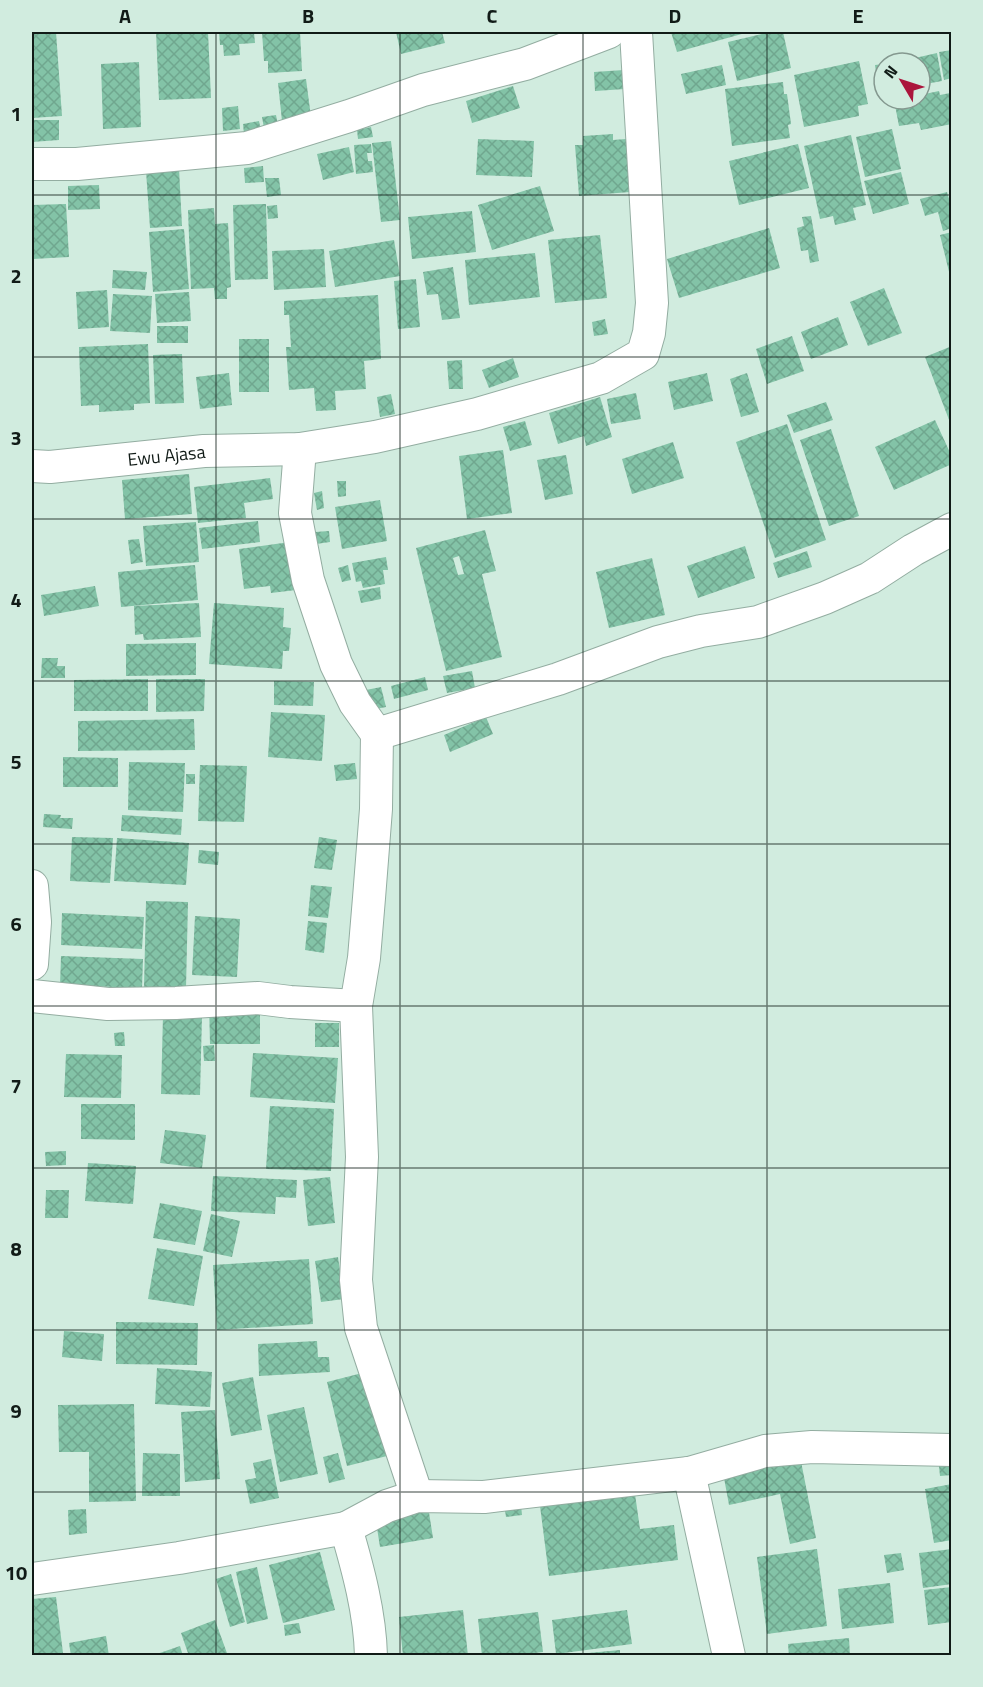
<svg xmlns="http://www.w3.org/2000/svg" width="983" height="1687" font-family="'Titillium Web',sans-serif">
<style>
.building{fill:url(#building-cross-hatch);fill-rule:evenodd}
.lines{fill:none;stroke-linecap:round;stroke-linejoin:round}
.minor-casing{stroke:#93ada1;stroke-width:34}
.minor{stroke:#fff;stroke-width:32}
.grid{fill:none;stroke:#111b17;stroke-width:1.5;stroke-opacity:0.55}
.labels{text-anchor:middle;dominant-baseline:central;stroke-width:5;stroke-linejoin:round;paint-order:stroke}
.street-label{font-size:18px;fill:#111b17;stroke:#d1ecdf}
.neatline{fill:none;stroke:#111b17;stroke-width:2}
.grid-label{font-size:20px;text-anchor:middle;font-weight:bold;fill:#111b17}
</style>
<defs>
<pattern id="building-cross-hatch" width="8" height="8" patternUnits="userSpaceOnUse" patternTransform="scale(1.5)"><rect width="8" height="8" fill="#83c3a7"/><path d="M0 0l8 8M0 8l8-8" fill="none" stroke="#70a78f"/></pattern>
</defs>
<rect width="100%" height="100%" fill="#d1ecdf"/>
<path class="building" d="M32 32H56L62 116 32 118Z
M156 32H208L211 98 159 100Z
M219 32H254L255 43 239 44 240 55 224 56 223 45H220Z
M262 32H300L302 71 268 73V61H264Z
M396 32H442L445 43 401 54Z
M671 32H749L677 52Z
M770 32H783L791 68 737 81 728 42Z
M952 50V78L944 80 939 52Z
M937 53 942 81 920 85V63H893Z
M859 61 868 104 858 106 859 116 804 127 794 75Z
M139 62 141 127 103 129 101 64Z
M884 64V86L878 87 875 65Z
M722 65 726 85 686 94 681 74Z
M624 70 625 89 595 91 594 72Z
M306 79 311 117 282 121 278 83Z
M783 82 784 94H787L791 124 788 125 790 138 732 146 725 89Z
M513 86 520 108 472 123 466 101Z
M939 91 940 95 950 93 952 124 921 130 919 123 899 126 894 100 920 99V95Z
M238 106 240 129 223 131 222 108Z
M276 115 278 126 264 128 262 117Z
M32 120H59V140L32 142Z
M259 121 261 131 244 134 243 124Z
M371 127 373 137 358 139 357 130Z
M892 129 901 169 865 177 856 137Z
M613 134V140L626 139 630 192 579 196 575 145H583V136Z
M851 135 866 205 853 208 856 220 835 225 833 216 820 219 804 146Z
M478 139 534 141 532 177 476 175Z
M391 141 400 220 381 222 372 143Z
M371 144 372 153H367L368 161H372L373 172 356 174 354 145Z
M798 144 809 188 739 205 729 161Z
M349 147 354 172 323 180 317 154Z
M263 166 264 182 245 183 244 168Z
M179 168 182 226 150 228 146 171Z
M901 172 909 204 873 214 864 181Z
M265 178H279L281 195 267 197Z
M99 185 100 209 68 210V186Z
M540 186 554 231 492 250 478 205Z
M947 192 952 209V228L943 231 938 212 925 216 920 199Z
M66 204 69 257 33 259 32 205Z
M266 204 268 279 235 280 233 205Z
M277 205 278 218 268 219 267 206Z
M214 208 215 224 228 223 231 287 227 288V299H215L214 288 191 289 188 210Z
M472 211 476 252 412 259 408 217Z
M811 216 819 261 810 263 808 250 801 251 797 228 804 226 802 217Z
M769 228 780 268 679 298 667 259Z
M184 229 189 289 153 292 149 232Z
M952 232V280H951L940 235Z
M600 235 607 298 555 303 548 240Z
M394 240 400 276 335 287 329 251Z
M324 249 326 287 274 290 272 251Z
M535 253 540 297 469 305 465 260Z
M453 267 460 318 442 320 438 294 427 295 423 272Z
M113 270 147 272 145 290 112 288Z
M416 279 420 327 398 329 394 281Z
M884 288 902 333 868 346 850 302Z
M107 290 109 327 78 329 76 292Z
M189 292 191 321 157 323 155 294Z
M113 294 152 296 150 333 110 331Z
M378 295 381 359 364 361 366 389 335 391 336 410 316 411 314 388 289 390 286 347H291L289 315H284V301Z
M838 317 848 345 811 359 801 332Z
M605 319 608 334 594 336 592 322Z
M157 326H188V343H157Z
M792 336 804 371 767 384 756 349Z
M239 339H269V392H239Z
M148 344 150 403 134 404V410L99 412V405L81 406 79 347Z
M952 346V425H951L925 357Z
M182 354 184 403 155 404 153 355Z
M513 358 519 377 489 388 482 370Z
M462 360 463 389H449L447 361Z
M229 373 232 405 200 409 196 377Z
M707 373 713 401 674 410 668 382Z
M747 373 759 412 741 417 730 379Z
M636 393 641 419 611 424 607 399Z
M391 394 395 414 380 417 377 397Z
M600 397 612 437 586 446 584 436 558 444 549 413Z
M826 402 833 420 794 433 787 415Z
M935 420 952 457V464L894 490 875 447Z
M525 421 532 445 510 451 503 427Z
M787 424 826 540 775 558 736 442Z
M831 429 859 516 829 526 800 440Z
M673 442 684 478 632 494 622 459Z
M503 450 512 513 467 519 459 456Z
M566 455 573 494 545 500 537 460Z
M189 474 192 514 125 519 122 480Z
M270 478 273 499 244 503 246 518 198 523 194 487Z
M337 481H346V496L338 497Z
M322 491 324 508 317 510 314 493Z
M380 500 387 541 342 549 335 507Z
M258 521 260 542 202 549 199 528Z
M196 522 199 562 146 566 143 526Z
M485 530 496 571 482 574 502 657 446 671 416 548ZM459 556 464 574 458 575 453 558Z
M329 531 330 542 316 544 315 532Z
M139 539 143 562 131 564 128 540Z
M290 542 296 590 271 593 270 586 244 589 239 549Z
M745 546 755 578 698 598 687 566Z
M807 551 812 567 778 578 773 563Z
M386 557 388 570H383L385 584 363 588 361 581 356 582 352 563Z
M652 558 665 615 609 628 596 572Z
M195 565 198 600 121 607 118 572Z
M348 565 351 580 342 582 338 568Z
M95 586 99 606 44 616 41 595Z
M380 587 381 599 361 603 358 591Z
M199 603 201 637 144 640 143 634 135 635 134 606Z
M214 603 284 608 283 627 291 628 289 651H283L282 669 209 664Z
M196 643V675L126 676V644Z
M42 658H58L57 666H65V678H41Z
M472 671 475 688 447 693 443 676Z
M425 677 428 690 394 699 391 686Z
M148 679V711H74V680Z
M156 679H205L204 711 156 712Z
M274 681 314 682 313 706 274 705Z
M381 687 386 707 371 710 366 690Z
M271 712 325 715 322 761 268 757Z
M486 717 493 734 450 752 444 735Z
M194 719 195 750 78 751V721Z
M63 757 118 758V787H63Z
M129 762 185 763 183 812 128 810Z
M355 763 357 779 336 781 334 765Z
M200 765 247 766 244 822 198 821Z
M186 774H195V784H186Z
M44 814 61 815 60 818H73L72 829 43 827Z
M122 815 182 819 181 835 121 831Z
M72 837 113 838 110 883 70 881Z
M319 837 337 840 332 870 314 868Z
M117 838 189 843 186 885 114 881Z
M199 850 219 852 218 865 198 863Z
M311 885 332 887 328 918 308 916Z
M146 901 188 902 186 988 144 987Z
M62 913 144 917 142 949 61 945Z
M195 916 240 919 237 977 192 975Z
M308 921 327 923 324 953 305 950Z
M61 956 143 959 142 988 60 985Z
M260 1002V1044H210L209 1003Z
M163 1015 202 1016 200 1095 161 1094Z
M315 1023H339V1047H315Z
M124 1032 125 1046H115L114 1033Z
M214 1045 215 1061H204L203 1046Z
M253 1053 338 1058 335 1103 250 1097Z
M66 1054 122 1055 121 1098 64 1097Z
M81 1104H135V1140L81 1139Z
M270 1106 334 1109 331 1171 266 1169Z
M165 1130 206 1135 202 1168 160 1163Z
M66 1151V1165L46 1166 45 1152Z
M88 1163 136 1166 133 1204 85 1201Z
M213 1176 297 1180 296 1198 276 1197 275 1214 211 1211Z
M330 1177 335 1223 308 1226 303 1180Z
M46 1190H69L68 1218H45Z
M160 1203 202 1211 195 1245 153 1238Z
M211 1214 240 1221 232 1257 203 1251Z
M157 1248 203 1256 194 1306 148 1299Z
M338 1257 344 1299 321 1302 315 1261Z
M309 1259 313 1324 217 1330 213 1265Z
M116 1322 198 1323 197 1365 116 1364Z
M64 1331 104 1334 102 1361 62 1357Z
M317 1341 318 1357H329L330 1372 259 1376 258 1344Z
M157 1368 212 1372 210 1407 155 1404Z
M366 1372 387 1456 347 1466 327 1382Z
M253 1377 262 1430 231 1436 222 1383Z
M134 1404 136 1501 89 1502V1452H59L58 1405Z
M304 1407 318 1474 280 1482 267 1415Z
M215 1410 220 1479 185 1482 181 1412Z
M799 1451 816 1538 790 1544 780 1494 729 1505 722 1467Z
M143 1453 180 1454V1496H142Z
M338 1453 345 1479 329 1483 323 1457Z
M952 1456V1475L940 1476 938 1457Z
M271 1459 279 1498 250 1504 245 1480 256 1478 253 1463Z
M952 1484V1540L934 1543 925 1489Z
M635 1494 640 1529 674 1525 678 1560 549 1576 540 1506Z
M520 1495 522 1515 506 1517 503 1497Z
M428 1506 433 1538 380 1547 375 1515Z
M86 1509 87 1533 69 1535 68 1510Z
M817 1549 827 1626 767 1634 757 1557Z
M952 1549V1584L923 1588 919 1553Z
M320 1552 335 1610 283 1623 269 1565Z
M901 1553 904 1570 887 1573 884 1555Z
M257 1567 268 1619 247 1624 236 1572Z
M231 1574 245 1622 230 1627 216 1579Z
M890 1583 894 1623 842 1629 838 1589Z
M952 1587V1622L928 1625 924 1590Z
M56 1597 63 1653 32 1656V1599Z
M463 1610 468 1656H403L399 1617Z
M627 1610 632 1644 556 1654 552 1620Z
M538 1612 543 1652 512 1656H482L478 1619Z
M215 1620 228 1656H189L181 1633Z
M299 1623 301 1633 285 1636 284 1625Z
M106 1636 109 1656H71L69 1643Z
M849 1638 850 1656H789L788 1644Z
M180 1646 183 1656H154V1655Z
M620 1650V1656H578V1654Z"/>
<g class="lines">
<defs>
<g id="minor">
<path d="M32 164H77L247 148 349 116 423 90 525 64 609 32"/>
<path d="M300 449 295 513 308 580 336 664 355 703 377 734 376 809 369 898 364 958 356 1006 362 1157 356 1280 361 1328 417 1496"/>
<path id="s1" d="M32 466 50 467 204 451 300 449 375 437 477 414 601 378 643 354 649 333 652 303 636 32"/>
<path d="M377 734 558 679 658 642 701 631 758 622 825 598 870 578 913 550 952 529"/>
<path d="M32 886 35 922 32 964"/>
<path d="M32 996 108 1004 176 1003 258 998 290 1002 356 1006"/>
<path d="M689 1473 729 1656"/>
<path d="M32 1579 179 1558 346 1528"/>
<path d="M371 1656C370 1613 358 1569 346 1528L387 1506 417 1496 484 1497 689 1473 765 1451 812 1447 952 1450"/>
</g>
</defs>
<use href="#minor" class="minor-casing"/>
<use href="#minor" class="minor"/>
</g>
<path class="grid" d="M216 32V1656M400 32V1656M583 32V1656M767 32V1656M32 195H952M32 357H952M32 519H952M32 681H952M32 844H952M32 1006H952M32 1168H952M32 1330H952M32 1492H952"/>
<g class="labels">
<g class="street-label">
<text stroke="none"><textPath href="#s1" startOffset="135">Ewu Ajasa</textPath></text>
</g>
</g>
<rect width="983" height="1687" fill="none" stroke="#d1ecdf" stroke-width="66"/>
<g transform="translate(902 81) rotate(309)"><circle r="28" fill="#d1ecdf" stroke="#84988f" stroke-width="1.5"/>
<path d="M0-4.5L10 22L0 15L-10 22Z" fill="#ab153c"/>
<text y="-9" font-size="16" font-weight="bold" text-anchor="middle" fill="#111b17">N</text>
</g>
<rect x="33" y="33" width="917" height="1621" class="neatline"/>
<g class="grid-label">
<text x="125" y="23">A</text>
<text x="308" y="23">B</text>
<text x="492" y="23">C</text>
<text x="675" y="23">D</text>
<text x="858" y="23">E</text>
<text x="16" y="121">1</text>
<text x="16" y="283">2</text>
<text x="16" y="445">3</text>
<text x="16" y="607">4</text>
<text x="16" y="769">5</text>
<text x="16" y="931">6</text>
<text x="16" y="1093">7</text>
<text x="16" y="1256">8</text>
<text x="16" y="1418">9</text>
<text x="16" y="1580">10</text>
</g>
</svg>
